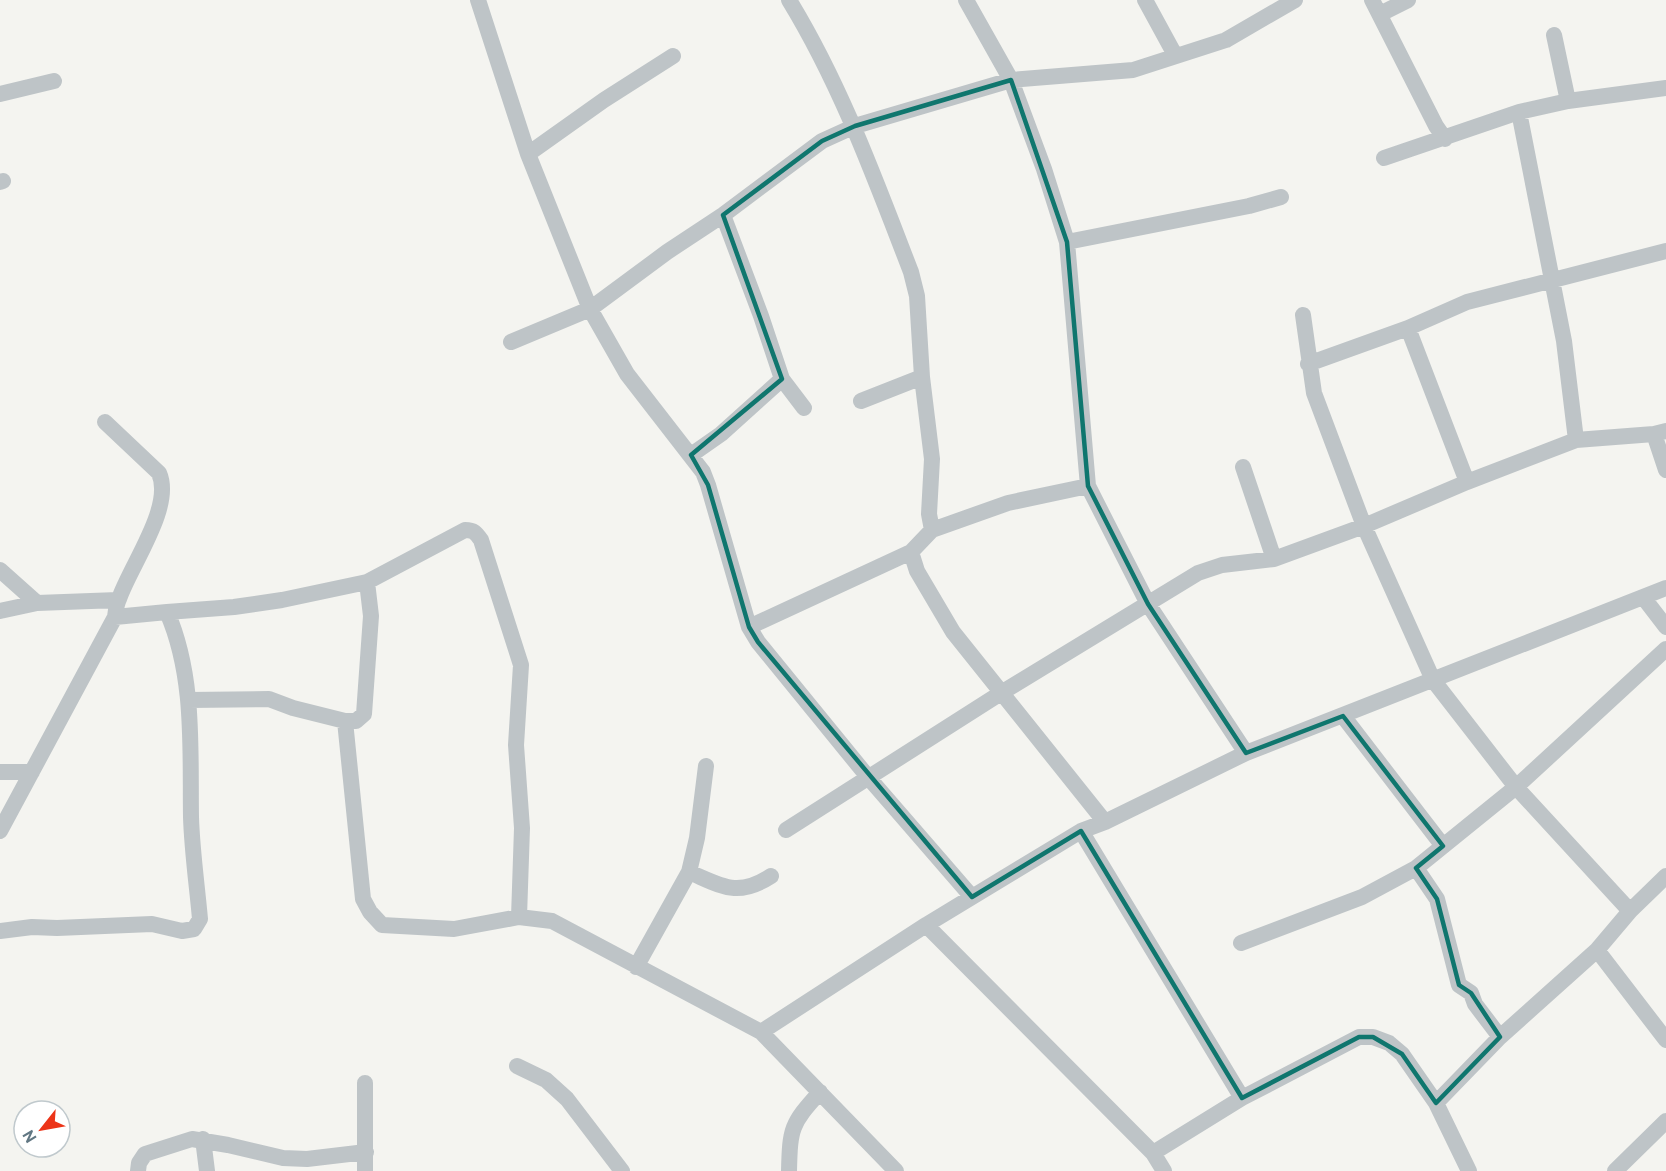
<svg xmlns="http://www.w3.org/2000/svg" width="1666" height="1171" font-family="Overpass,sans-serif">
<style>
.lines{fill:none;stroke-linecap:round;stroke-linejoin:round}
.minor{stroke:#bec4c7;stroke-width:16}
.marked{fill:none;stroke:#0f766e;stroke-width:4.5;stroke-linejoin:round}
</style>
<rect width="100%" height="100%" fill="#f4f4f0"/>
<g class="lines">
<path class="minor" d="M478 0 528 154 590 309 627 374 703 472 708 485 749 627 758 642 868 777 972 897
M789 0C841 85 875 179 911 272L917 296 922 377 932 459 929 514 932 530
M966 0 1011 80 1044 169 1067 242 1088 486 1148 604 1246 753
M1145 0 1175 55
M1372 0 1436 126 1445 139
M1380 14 1408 0
M1554 35 1568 101
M0 94 54 81
M1519 112 1564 341 1576 440
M528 154 604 100 673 56
M1384 158 1519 112 1568 101 1666 88
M0 182 3 181
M723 215 761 316 782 379 804 408
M1067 242 1249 206 1281 197
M1303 315 1314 393 1364 526 1433 680 1516 787 1630 911
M1408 328 1467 482
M511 342 590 309 667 252 723 215 822 141 855 126 1011 80 1133 70 1226 40 1295 0
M1308 364 1408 328 1467 302 1666 251
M861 401 922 377
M1666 431 1654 434 1666 470
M691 455 721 434 782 379
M1243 467 1274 559
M911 552 917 571 953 632 1105 822
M0 570 37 603
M1643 597 1666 627
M0 611 37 603 118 600
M167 612 234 607 282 600 367 582 465 530C474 530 476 533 481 540L521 665 516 745 522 828 519 917
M749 627 911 552 932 530 1008 503 1088 486
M189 700 269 699 293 708 345 721H356L364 714 371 616 367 582
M1343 716 1443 846
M345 721 363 899 370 912 382 925 454 929 519 917 552 921 761 1032 896 1171
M0 772H32
M786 830 1001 693 1198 573 1222 565 1274 559 1364 526 1467 482 1576 440 1654 434
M0 831 115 617C116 611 116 605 119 599 130 566 174 507 159 473L105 422
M1081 831 1242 1098
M1416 868 1437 899 1459 985 1471 993 1475 1004 1500 1037
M689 872C722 886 737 898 771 876
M926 925 1153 1153 1164 1171
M0 931 32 927 57 928 152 924 182 931 194 929 200 919C197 885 192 851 191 817 190 749 195 676 167 612L115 617
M1241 943 1362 897 1416 868 1516 787 1666 649
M1597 950 1666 1040
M636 967 689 872 697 838 706 766
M761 1032 926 925 1081 831 1105 822 1246 753 1666 588
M517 1066 546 1080 567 1099 622 1171
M365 1083V1171
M1436 1103 1500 1037 1597 950 1630 911 1666 876
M203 1139 207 1171
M1153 1153 1242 1098 1359 1037H1373L1389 1043 1402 1054 1436 1103 1469 1171
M138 1171 139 1163 145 1154 192 1139 228 1145 283 1158 307 1159 366 1152
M789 1171C790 1128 791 1124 820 1092
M1615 1171 1666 1121"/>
</g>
<path class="marked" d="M1011 80 1067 242 1088 486 1148 604 1246 753 1343 716 1443 846 1416 868 1437 899 1459 985 1471 993 1500 1037 1436 1103 1402 1054 1373 1037H1359L1242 1098 1081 831 972 897 758 642 749 627 708 485 691 455 782 379 723 215 822 141 855 126Z"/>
<g transform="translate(42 1129) rotate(239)"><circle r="28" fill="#ffffff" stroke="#c0c9cd" stroke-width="1.5"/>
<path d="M0-4.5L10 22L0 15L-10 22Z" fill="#ec3418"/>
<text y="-9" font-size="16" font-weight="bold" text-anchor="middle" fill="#617783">N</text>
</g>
</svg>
